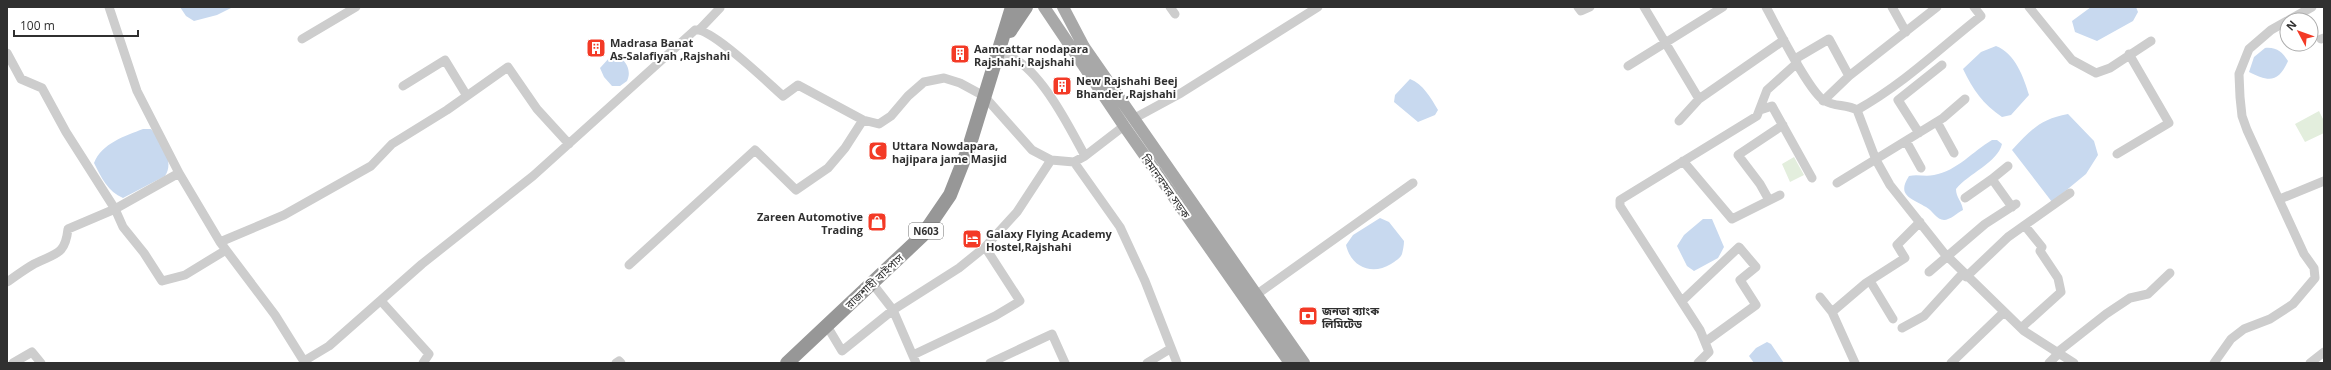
<svg xmlns="http://www.w3.org/2000/svg" width="2331" height="370" font-family="'Open Sans','Noto Sans Bengali',sans-serif">
<style>
.green{fill:#e3eedd}
.water{fill:#c8d9ef}
.lines{fill:none;stroke-linecap:round;stroke-linejoin:round}
.minor{stroke:#cdcdcd;stroke-width:9}
.major{stroke:#a8a8a8;stroke-width:12}
.highway{stroke:#979797;stroke-width:14}
.labels{text-anchor:middle;dominant-baseline:central;stroke-width:4;stroke-linejoin:round;paint-order:stroke}
.shield{fill:#fff;stroke:#6e6e6e;stroke-width:1}
.shield-label{font-size:10px;font-weight:bold;fill:#303030}
.poi-label{font-size:11px;font-weight:bold;fill:#303030;stroke:#fff;text-anchor:start}
.street-label{font-size:11px;fill:#303030;stroke:#fff}
</style>
<rect width="100%" height="100%" fill="#fff"/>
<path class="green" d="M2319 111 2324 121V133L2305 142 2295 124Z
M1794 157 1804 175 1790 182 1782 164Z"/>
<path class="water" d="M180 7H233L217 15 194 21 186 16Z
M2091 7H2136L2138 12 2133 21 2097 41 2075 32 2072 21Z
M1996 46C2015 53 2024 78 2029 95L2011 115 2002 117C1983 104 1973 90 1963 69L1981 52Z
M2265 48C2277 47 2282 52 2288 61 2278 83 2269 82 2249 72L2254 57Z
M617 55C626 61 632 70 627 81L620 86H612L604 77 600 68 610 57Z
M1410 79C1423 84 1431 98 1438 110L1435 115 1418 122 1394 102 1395 95Z
M2068 114 2094 141 2098 155 2086 174 2052 202 2012 150C2031 130 2040 119 2068 114Z
M143 129H151C161 141 175 161 165 176L123 198C108 192 101 177 94 163 102 143 125 136 143 129Z
M1992 140H1997L2002 144C1998 162 1968 174 1956 189 1956 198 1962 201 1963 210 1957 213 1950 220 1944 220 1937 220 1932 210 1926 207 1912 198 1896 196 1909 176 1918 174 1925 177 1934 175 1957 171 1973 151 1992 140Z
M1380 218 1389 222 1404 241C1404 245 1403 250 1402 254 1400 259 1395 261 1391 264 1372 276 1351 267 1346 245L1353 235Z
M1703 219H1712L1724 247 1718 258 1694 271 1687 266 1677 246 1684 235Z
M1767 342 1771 344 1784 363H1754L1749 356 1756 348Z"/>
<g class="lines">
<path class="minor" d="M109 7 137 91 179 173 220 242 275 315 305 363
M1170 7 1175 14
M1578 7 1581 11 1590 7
M1644 7 1699 99
M1766 7C1776 25 1810 94 1825 101 1835 107 1847 104 1857 110L1876 160 1890 185 1944 253 2024 331 2074 363
M1892 7 1906 32
M2029 7 2072 60 2096 73 2110 68 2151 41
M2289 20 2312 7
M700 29 720 8 719 7
M302 39 356 7
M2321 39 2324 38
M999 52C1005 55 1012 57 1018 61 1045 79 1070 128 1085 156
M7 53 21 79 42 88 66 132 115 209 123 227 144 253 162 281 185 275 226 250
M1795 59 1829 39 1849 76
M1628 66 1723 7
M403 86 445 60 467 96
M1823 101 1849 76 1937 7
M1760 110 1772 106 1812 178
M1857 110C1905 83 1939 49 1981 16L1974 7
M1133 119 1181 93 1318 7
M1679 121 1699 99 1784 40
M1937 122 1954 153
M1919 133 1898 100 1942 65
M1906 141 1921 168
M2117 154 2169 123 2129 54
M1683 161 1732 219 1780 195
M1074 162 1120 227 1145 281 1177 363
M2008 166 1992 179 2012 207
M1837 183 1943 118 1965 99
M1965 198 1992 179
M2280 199 2324 181
M1769 200 1760 184 1738 155 1783 125
M220 242 284 215 371 166 392 144 447 110 508 67 537 109 569 144
M629 265 755 150 796 190 828 168 845 148 863 120
M1929 272 1985 224 2016 204
M1966 277 2008 237 2070 193
M1870 281 1893 319
M7 282C16 276 25 269 34 264 55 253 65 256 68 229L115 209 179 173
M872 283 893 310 916 363
M1256 295 1413 183
M1820 297 1832 312 1855 363
M381 301 429 354 423 363
M1682 301 1739 247 1756 267 1740 280 1756 305 1705 342
M1832 312 1866 283 1905 258 1897 245 1920 222
M827 326 842 351 893 310 959 268 985 247 1017 212 1051 160
M1902 328 1924 316 1963 273
M2021 328 2061 292 2058 278 2040 251 2042 247 2025 226
M2059 351 2106 314 2130 298 2148 294 2170 273
M913 355 995 316 1020 301 985 247
M304 361 329 346 422 264 533 176 695 30C711 27 769 84 783 96L798 85 863 120 879 124 891 116 908 96 924 82 944 78 960 83 984 96 1032 150 1051 160 1074 162 1085 156 1124 126
M13 363 32 352 41 363
M616 363 619 361 621 363
M990 363 1052 334 1065 363
M1147 363 1170 349
M1698 363 1709 352 1700 330 1620 206V200L1757 116 1767 90 1797 63
M1951 363 2004 312
M2049 363 2060 352
M2214 363 2231 339 2244 329 2270 319 2293 304 2315 278 2314 268 2304 254 2247 130 2242 116 2240 97 2239 74 2249 49 2271 30 2287 21
M2310 363 2324 352"/>
<path class="major" d="M1044 7 1124 126 1290 363
M1063 7 1084 47 1304 363"/>
<path class="highway" d="M1010 31 1026 7
M787 363 922 236 950 195 969 147 1012 7"/>
</g>
<defs>
<symbol id="building-square" viewBox="-11 -11 22 22"><rect x="-9" y="-9" width="18" height="18" rx="4" fill="#f33a26" stroke="#fff"/><path d="M-4-6H4V6H1V3H-1V6H-4ZM-2.5-4.3h1.7v1.8h-1.7ZM.8-4.3h1.7v1.8H.8ZM-2.5-1h1.7V.8h-1.7ZM.8-1h1.7V.8H.8Z" fill="#fff"/></symbol>
<symbol id="mosque-square" viewBox="-11 -11 22 22"><rect x="-9" y="-9" width="18" height="18" rx="4" fill="#f33a26" stroke="#fff"/><path d="M3.5-4.9A6 6 0 1 0 3.5 4.9A5 5 0 1 1 3.5-4.9Z" fill="#fff"/></symbol>
<symbol id="shop-square" viewBox="-11 -11 22 22"><rect x="-9" y="-9" width="18" height="18" rx="4" fill="#f33a26" stroke="#fff"/><path d="M-5-2.5h2.3a2.7 3.5 0 0 1 5.4 0H5L5.5 6h-11ZM-1.5-2.5h3a1.5 2.3 0 0 0-3 0Z" fill="#fff"/></symbol>
<symbol id="hotel-square" viewBox="-11 -11 22 22"><rect x="-9" y="-9" width="18" height="18" rx="4" fill="#f33a26" stroke="#fff"/><path d="M-6-4.5h1.5V1H6V5H4.5V3h-9V5H-6ZM-4 0a1.8 1.8 0 1 1 3.6 0ZM.5 0V-2.5h3Q6-2.5 6 0Z" fill="#fff"/></symbol>
<symbol id="bank-square" viewBox="-11 -11 22 22"><rect x="-9" y="-9" width="18" height="18" rx="4" fill="#f33a26" stroke="#fff"/><path d="M-6-4H6V4H-6ZM0-2.3a2.3 2.3 0 1 0 0 4.6a2.3 2.3 0 1 0 0-4.6Z" fill="#fff"/></symbol>
</defs>
<g fill-rule="evenodd">
<use href="#building-square" x="585" y="37" width="22" height="22"/>
<use href="#building-square" x="949" y="43" width="22" height="22"/>
<use href="#building-square" x="1051" y="75" width="22" height="22"/>
<use href="#mosque-square" x="867" y="140" width="22" height="22"/>
<use href="#shop-square" x="866" y="211" width="22" height="22"/>
<use href="#hotel-square" x="961" y="228" width="22" height="22"/>
<use href="#bank-square" x="1297" y="305" width="22" height="22"/>
</g>
<g class="labels">
<rect class="shield" x="909" y="223" width="34" height="16" rx="3"/>
<g class="shield-label">
<text x="926" y="231">N603</text>
</g>
<g class="poi-label">
<text x="610" y="42">Madrasa Banat<tspan x="610" dy="13">As-Salafiyah ,Rajshahi</tspan></text>
<text x="974" y="48">Aamcattar nodapara<tspan x="974" dy="13">Rajshahi, Rajshahi</tspan></text>
<text x="1076" y="80">New Rajshahi Beej<tspan x="1076" dy="13">Bhander ,Rajshahi</tspan></text>
<text x="892" y="145">Uttara Nowdapara,<tspan x="892" dy="13">hajipara jame Masjid</tspan></text>
<text x="863" y="216" text-anchor="end">Zareen Automotive<tspan x="863" dy="13">Trading</tspan></text>
<text x="986" y="233">Galaxy Flying Academy<tspan x="986" dy="13">Hostel,Rajshahi</tspan></text>
<text x="1322" y="310">জনতা ব্যাংক<tspan x="1322" dy="13">লিমিটেড</tspan></text>
</g>
<g class="street-label">
<text transform="translate(1166 186) rotate(55)">বিমানবন্দর সড়ক</text>
<text transform="translate(874 281) rotate(-43)">রাজশাহী বাইপাস</text>
</g>
</g>
<rect width="2331" height="370" fill="none" stroke="#303030" stroke-width="16"/>
<g transform="translate(2299 32) rotate(311)"><circle r="19" fill="#ffffff" stroke="#acacac"/>
<path d="M0-3L7 15L0 10L-7 15Z" fill="#f33a26"/>
<text y="-6" font-size="11" font-weight="bold" text-anchor="middle" fill="#303030">N</text>
</g>
<path d="M14 30v6h124v-6" fill="none" stroke="#303030" stroke-width="2"/>
<text x="20" y="30" font-size="12" fill="#303030" stroke="#ffffff" stroke-width="3" paint-order="stroke">100 m</text>
</svg>
